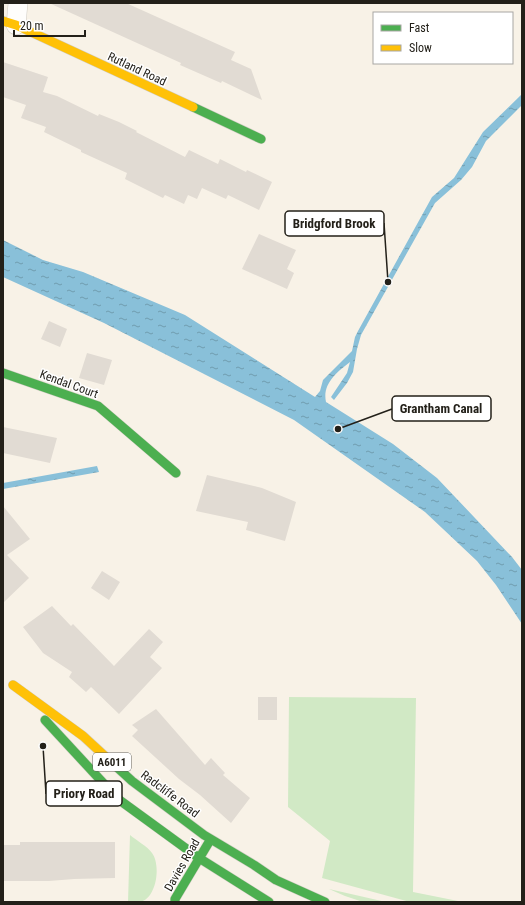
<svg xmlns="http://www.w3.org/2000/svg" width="525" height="905" font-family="'Roboto Condensed',sans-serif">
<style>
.green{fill:#d1e9c5}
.water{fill:url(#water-ripples)}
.building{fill:#e1dbd3}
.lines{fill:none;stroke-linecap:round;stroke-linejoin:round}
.street-casing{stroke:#d1cdc4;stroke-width:20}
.fast-casing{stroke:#d1cdc4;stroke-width:10}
.slow-casing{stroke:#d1cdc4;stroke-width:10}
.street{stroke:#fefdfb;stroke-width:19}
.fast{stroke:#4caf50;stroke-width:9}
.slow{stroke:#ffc107;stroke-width:9}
.labels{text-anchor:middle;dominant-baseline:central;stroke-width:3;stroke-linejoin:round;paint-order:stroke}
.shield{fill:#fff;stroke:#65635e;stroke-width:1}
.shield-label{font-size:11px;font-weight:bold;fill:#232019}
.street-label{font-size:12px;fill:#232019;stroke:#fff}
.leader{fill:none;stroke:#232019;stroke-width:1.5}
.callout-dot{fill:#232019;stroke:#fff;stroke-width:1.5}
.callout{fill:#fff;stroke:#232019;stroke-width:1.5}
.callout-label{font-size:13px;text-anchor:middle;font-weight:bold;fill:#232019}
</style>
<defs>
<pattern id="water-ripples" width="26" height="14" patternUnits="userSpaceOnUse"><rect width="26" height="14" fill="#89c0d9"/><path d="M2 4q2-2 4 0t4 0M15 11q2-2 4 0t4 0" fill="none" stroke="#709caf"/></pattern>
</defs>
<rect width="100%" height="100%" fill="#f8f2e7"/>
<path class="green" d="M289 697 416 698 413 892 463 902H410L322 878 330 841 288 807Z
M130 835C137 841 147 846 152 853 161 865 157 898 140 902 137 903 132 902 128 902Z
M329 889 386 902H363L345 896Z"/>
<path class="water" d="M522 94V105L486 141 472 167 461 180 435 203 361 335 357 349 353 372 347 383 334 400 331 397 347 373 350 362C337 372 322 384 326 402L393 444 437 478 512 557 522 570V624L496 585 477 561 425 512 294 420 104 323 3 277V240L43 260 83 272 185 315 315 397 320 391 323 380 352 351 355 337 358 331 432 197 454 178 483 132Z
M97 466 99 472 3 489V483Z"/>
<path class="building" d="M49 3H126L235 52 231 60 251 69 262 100 222 81 221 83 180 65 181 63Z
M3 62 48 77 43 92 57 96 98 116 99 114 119 122 137 131 136 132 185 157 189 150 218 164 220 159 246 172 247 170 272 182 259 210 228 195 226 199 202 188 197 199 188 195 184 204 165 195 163 198 125 179 127 173 81 152V150L44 132 46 127 21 118 26 105 3 97Z
M259 234 296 250 287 269 294 273 287 289 242 269Z
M49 321 67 329 60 347 41 339Z
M87 353 112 360 104 385 79 378Z
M3 427 57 438 50 463 3 453Z
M207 475 262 488 296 502 285 541 246 530 248 522 196 511Z
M3 506 30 539 7 555 29 578 3 603Z
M102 571 120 582 109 600 91 588Z
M52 606 71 626 73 624 114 666 149 629 163 642 150 657 162 668 119 714 91 687 86 692 69 677 72 672 43 653 23 627Z
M258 697H277V720H258Z
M156 709 205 765 211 758 225 773 223 775 250 798 231 823 200 795 179 779 132 736 138 730 132 725Z
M20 842H115V878L74 879 49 881H3V845H20Z"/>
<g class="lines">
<defs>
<path id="street" d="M16 25 18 3"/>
<path id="fast" d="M193 107 261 139
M3 373 98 406 176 473
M45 720 118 799 199 858 269 902
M108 759 132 781 204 835 254 865 276 880 325 902
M175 902V899L209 842"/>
<path id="slow" d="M3 21 16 25 193 107
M13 685 83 736 108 759"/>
</defs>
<use href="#street" class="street-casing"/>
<use href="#fast" class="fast-casing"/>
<use href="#slow" class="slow-casing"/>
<use href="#street" class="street"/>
<use href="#fast" class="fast"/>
<use href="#slow" class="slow"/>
</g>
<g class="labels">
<rect class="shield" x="93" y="753" width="38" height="18" rx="3"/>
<g class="shield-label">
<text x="112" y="762">A6011</text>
</g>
<g class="street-label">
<text transform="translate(137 69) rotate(25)">Rutland Road</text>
<text transform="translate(69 384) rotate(20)">Kendal Court</text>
<text transform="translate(170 794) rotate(37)">Radcliffe Road</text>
<text transform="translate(182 865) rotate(-60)">Davies Road</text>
</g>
</g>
<path class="leader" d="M388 282L384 223M338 429L392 409M43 746L46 794"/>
<g class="callout-dot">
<circle cx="388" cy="282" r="4"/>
<circle cx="338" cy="429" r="4"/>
<circle cx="43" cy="746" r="4"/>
</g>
<g class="callout">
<rect x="285" y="211" width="99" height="25" rx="4"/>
<rect x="392" y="396" width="99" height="25" rx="4"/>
<rect x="46" y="781" width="76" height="25" rx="4"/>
</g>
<g class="callout-label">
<text x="334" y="228">Bridgford Brook</text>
<text x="441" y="413">Grantham Canal</text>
<text x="84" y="798">Priory Road</text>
</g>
<rect width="525" height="905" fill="none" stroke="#232019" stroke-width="8"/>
<rect x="373" y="12" width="140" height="52" fill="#ffffff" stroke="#a7a6a3"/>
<rect x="381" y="25" width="20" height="6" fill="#4caf50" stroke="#a7a6a3"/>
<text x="409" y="32" font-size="12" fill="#232019">Fast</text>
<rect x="381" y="45" width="20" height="6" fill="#ffc107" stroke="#a7a6a3"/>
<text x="409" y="52" font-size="12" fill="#232019">Slow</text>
<path d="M14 30v6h71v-6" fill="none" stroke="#232019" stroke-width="2"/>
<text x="20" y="30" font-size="12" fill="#232019" stroke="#ffffff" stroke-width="3" paint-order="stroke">20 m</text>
</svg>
